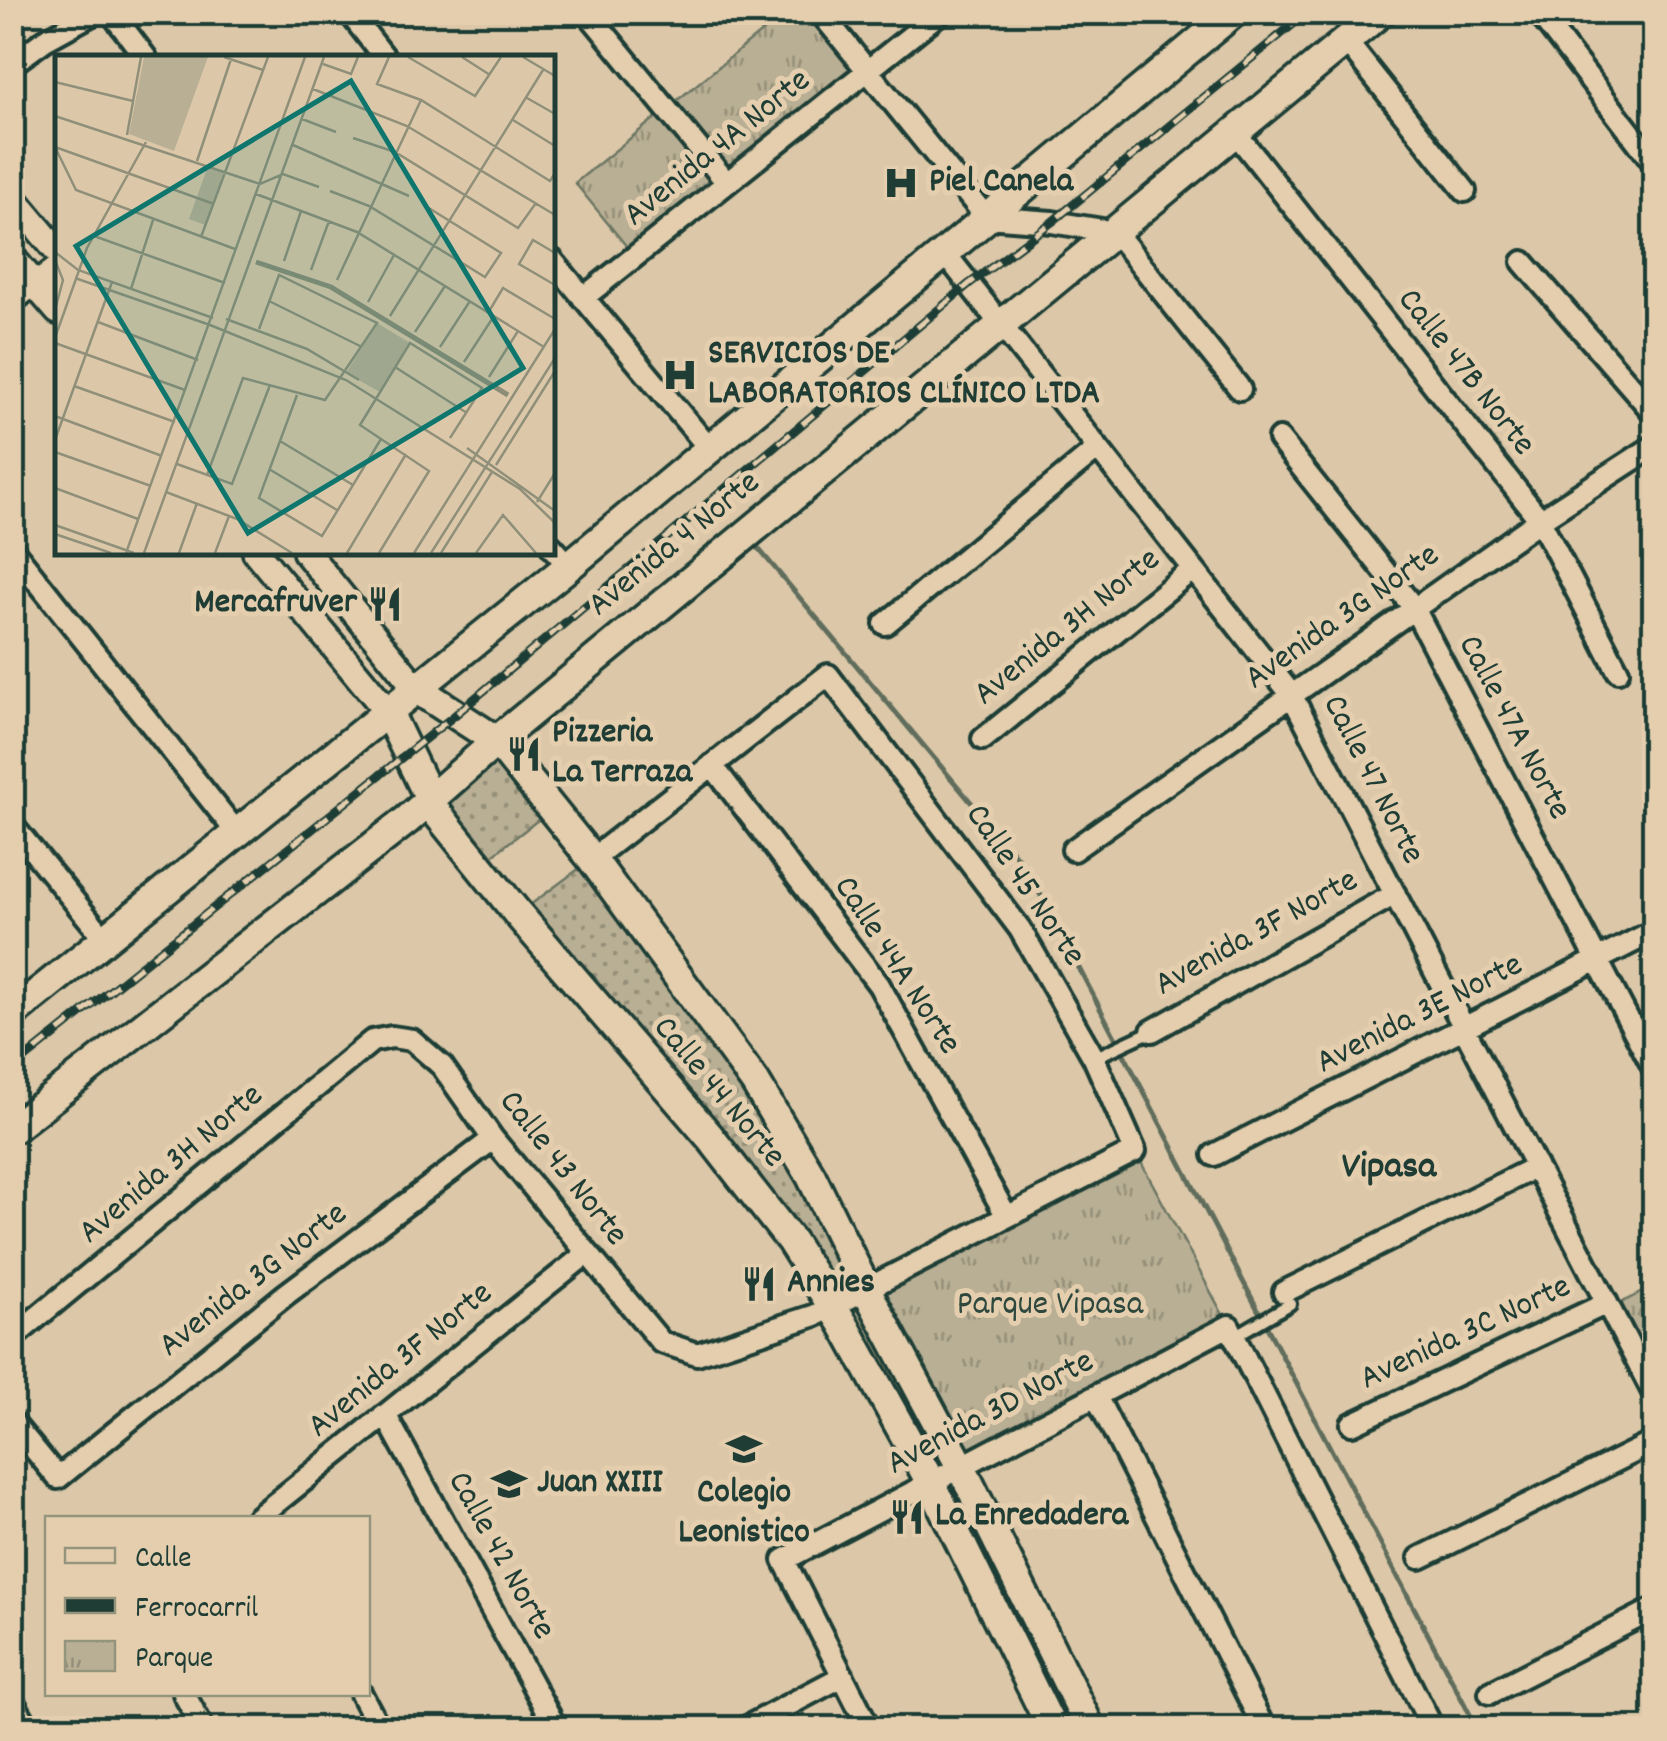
<svg xmlns="http://www.w3.org/2000/svg" width="1667" height="1741" font-family="Dekko,sans-serif">
<style>
.grass{fill:url(#grass-dots);stroke:#6c7664;stroke-width:2.5}
.park{fill:url(#park-tufts);stroke:#6c7664;stroke-width:2.5}
.lines{fill:none;stroke-linecap:round;stroke-linejoin:round}
.stream{stroke:#606d5c;stroke-width:5}
.service-casing{stroke:#1f3d34;stroke-width:18}
.minor-casing{stroke:#1f3d34;stroke-width:28}
.tertiary-casing{stroke:#1f3d34;stroke-width:32}
.secondary-casing{stroke:#1f3d34;stroke-width:35}
.service{stroke:#e4ceae;stroke-width:10}
.minor{stroke:#e4ceae;stroke-width:20}
.tertiary{stroke:#e4ceae;stroke-width:25}
.secondary{stroke:#e4ceae;stroke-width:28}
.rail-casing{stroke:#1f3d34;stroke-width:9}
.rail{stroke:#e4ceae;stroke-width:5;stroke-dasharray:15;stroke-linecap:butt}
.labels{text-anchor:middle;dominant-baseline:central;stroke-width:10;stroke-linejoin:round;paint-order:stroke}
.street-label{font-size:35px;fill:#1f3d34;stroke:#e4ceae}
.poi-label{font-size:35px;font-weight:bold;fill:#1f3d34;stroke:#e4ceae;text-anchor:start}
.park-label{font-size:35px;fill:#2e483e;stroke:#e4ceae}
.neighbourhood-label{font-size:38px;font-weight:bold;fill:#1f3d34;stroke:#e4ceae}
.inset-river{fill:none;stroke:#8c8d77;stroke-width:5}
.inset-road{fill:none;stroke:#90907a;stroke-width:2.5}
.view{fill:#0f766e;fill-opacity:0.15;stroke:#0f766e;stroke-width:5}
.inset-edge{fill:none;stroke:#1f3d34;stroke-width:5}
</style>
<defs>
<pattern id="grass-dots" width="8" height="8" patternUnits="userSpaceOnUse" patternTransform="scale(2.5)"><rect width="8" height="8" fill="#b9af94"/><path d="M2 2h.1M6 6h.1" fill="none" stroke="#96907a" stroke-width="1.8" stroke-linecap="round"/></pattern>
<pattern id="park-tufts" width="24" height="20" patternUnits="userSpaceOnUse" patternTransform="scale(2.5)"><rect width="24" height="20" fill="#b9af94"/><path d="M3 7l-1-3M5 7V3M7 7l1-3M15 17l-1-3M17 17v-4M19 17l1-3" fill="none" stroke="#96907a"/></pattern>
</defs>
<rect width="100%" height="100%" fill="#dcc8a9"/>
<filter id="ink" filterUnits="userSpaceOnUse"><feTurbulence type="fractalNoise" baseFrequency=".01" numOctaves="2"/><feDisplacementMap in="SourceGraphic" scale="20" xChannelSelector="R" yChannelSelector="G"/><feConvolveMatrix kernelMatrix="1 2 1 2 8 2 1 2 1" color-interpolation-filters="sRGB"/></filter>
<g filter="url(#ink)">
<path class="grass" d="M497 741 552 809 479 866 436 812Z
M592 859 755 1082 1090 1728H1052L843 1323 518 914Z"/>
<path class="park" d="M785 13H812L858 69 632 253 575 183Z
M1135 1151 1229 1326 961 1467 866 1289Z
M1654 1286V1388L1613 1307Z"/>
<g class="lines">
<path class="stream" d="M758 548 1027 869 1477 1728"/>
<defs>
<path id="service" d="M1094 1058 1152 1031
M1235 1336 1290 1304"/>
<path id="minor" d="M111 12 146 58
M349 12 385 58
M587 12 727 183
M820 12 986 217 1052 222 1115 232 1240 389
M1538 12 1654 163
M1346 41 1465 191
M12 64 45 40 96 12
M1235 132 1540 520 1618 671
M944 252 1291 694 1654 1394
M552 260 708 447
M1523 262 1654 413
M583 298 941 12
M12 302 58 266
M1279 439 1414 608 1654 1069
M552 547 569 566
M12 549 238 834
M885 624 1098 448
M983 739 1193 569
M712 765 879 985 1006 1215
M12 825 105 939
M1073 850 1540 520 1654 446
M1152 1031 1395 894
M1214 1155 1654 931
M1284 1292 1536 1167
M12 1338 372 1041 392 1037 412 1040 442 1066 493 1139 661 1342 697 1354 816 1315 1135 1151 1094 1058 1020 929 828 675 592 859
M1096 1396 1264 1728
M386 1416 556 1728
M12 1422 58 1478 285 1295 493 1139
M1352 1424 1607 1303
M257 1518 586 1254
M1420 1558 1654 1442
M1490 1693 1654 1609
M184 1694 203 1728
M361 1694 379 1728
M12 1700 28 1728
M745 1728 843 1676
M869 1728 784 1560 1229 1326 1430 1723 1419 1728"/>
<path id="tertiary" d="M12 197 58 252
M12 258 58 311
M256 552 388 712
M306 552 417 689"/>
<path id="secondary" d="M417 689 497 741 592 859 755 1082 811 1176 866 1289 961 1467 1090 1728
M388 712 436 812 518 914 710 1137 791 1241 843 1323 931 1483 1052 1728
M12 1014 569 566 1234 12
M12 1129 407 820 507 732 1381 12"/>
</defs>
<use href="#service" class="service-casing"/>
<use href="#minor" class="minor-casing"/>
<use href="#tertiary" class="tertiary-casing"/>
<use href="#secondary" class="secondary-casing"/>
<use href="#service" class="service"/>
<use href="#minor" class="minor"/>
<use href="#tertiary" class="tertiary"/>
<use href="#secondary" class="secondary"/>
<defs>
<path id="rail" d="M12 1069 455 715 969 284 1052 222 1308 12"/>
</defs>
<use href="#rail" class="rail-casing"/>
<use href="#rail" class="rail"/>
</g>
</g>
<defs>
<symbol id="hospital-bare" viewBox="-9 -9 18 18"><path d="M-5-5h3v3.5h4V-5h3V5h-3V1.5h-4V5h-3Z" fill="#1f3d34" stroke="#e4ceae" stroke-width="2.5" paint-order="stroke"/></symbol>
<symbol id="restaurant-bare" viewBox="-9 -9 18 18"><path d="M-5-6h1v4h1v-4h1v4h1v-4h1v5L-1.5 .5V6h-2V.5L-5-1ZM5-6V6H3V1.5H1.5Q1.5-4 5-6Z" fill="#1f3d34" stroke="#e4ceae" stroke-width="2.5" paint-order="stroke"/></symbol>
<symbol id="school-bare" viewBox="-9 -9 18 18"><path d="M0-5L7-2L0 1L-7-2ZM-4 1L0 2.5L4 1V4Q0 6-4 4Z" fill="#1f3d34" stroke="#e4ceae" stroke-width="2.5" paint-order="stroke"/></symbol>
</defs>
<g fill-rule="evenodd">
<use href="#hospital-bare" x="876" y="158" width="50" height="50"/>
<use href="#hospital-bare" x="655" y="350" width="50" height="50"/>
<use href="#restaurant-bare" x="360" y="579" width="50" height="50"/>
<use href="#restaurant-bare" x="499" y="729" width="50" height="50"/>
<use href="#restaurant-bare" x="734" y="1259" width="50" height="50"/>
<use href="#school-bare" x="719" y="1424" width="50" height="50"/>
<use href="#school-bare" x="484" y="1459" width="50" height="50"/>
<use href="#restaurant-bare" x="882" y="1492" width="50" height="50"/>
</g>
<g class="labels">
<g class="street-label">
<text transform="translate(718 149) rotate(-39)">Avenida 4A Norte</text>
<text transform="translate(1465 373) rotate(52)">Calle 47B Norte</text>
<text transform="translate(675 545) rotate(-39)">Avenida 4 Norte</text>
<text transform="translate(1343 618) rotate(-35)">Avenida 3G Norte</text>
<text transform="translate(1068 628) rotate(-39)">Avenida 3H Norte</text>
<text transform="translate(1513 728) rotate(62)">Calle 47A Norte</text>
<text transform="translate(1372 780) rotate(63)">Calle 47 Norte</text>
<text transform="translate(1024 886) rotate(56)">Calle 45 Norte</text>
<text transform="translate(1257 934) rotate(-29)">Avenida 3F Norte</text>
<text transform="translate(896 966) rotate(57)">Calle 44A Norte</text>
<text transform="translate(1420 1015) rotate(-27)">Avenida 3E Norte</text>
<text transform="translate(718 1093) rotate(50)">Calle 44 Norte</text>
<text transform="translate(172 1165) rotate(-40)">Avenida 3H Norte</text>
<text transform="translate(562 1169) rotate(52)">Calle 43 Norte</text>
<text transform="translate(254 1281) rotate(-38)">Avenida 3G Norte</text>
<text transform="translate(1466 1334) rotate(-25)">Avenida 3C Norte</text>
<text transform="translate(401 1361) rotate(-39)">Avenida 3F Norte</text>
<text transform="translate(991 1414) rotate(-28)">Avenida 3D Norte</text>
<text transform="translate(500 1556) rotate(61)">Calle 42 Norte</text>
</g>
<g class="poi-label">
<text x="929" y="183">Piel Canela</text>
<text x="708" y="355">SERVICIOS DE<tspan x="708" dy="40">LABORATORIOS CLÍNICO LTDA</tspan></text>
<text x="357" y="604" text-anchor="end">Mercafruver</text>
<text x="552" y="734">Pizzeria<tspan x="552" dy="40">La Terraza</tspan></text>
<text x="787" y="1284">Annies</text>
<text x="537" y="1484">Juan XXIII</text>
<text x="744" y="1494" text-anchor="middle">Colegio<tspan x="744" dy="40">Leonistico</tspan></text>
<text x="935" y="1517">La Enredadera</text>
</g>
<g class="park-label">
<text x="1050" y="1306">Parque Vipasa</text>
</g>
<g class="neighbourhood-label">
<text x="1389" y="1168">Vipasa</text>
</g>
</g>
<g transform="translate(55 55)">
<rect width="500" height="500" fill="#dcc8a9"/>
<path d="M89 2H153L119 96 74 79ZM153 111 169 117 150 170 134 164ZM322 268 355 288 325 337 291 318Z" fill="#b9af94"/>
<path class="inset-river" d="M201 207 276 232 453 340"/>
<path class="inset-road" d="M169 2 208 15M334 2 322 29 366 45 495 126 500 118M353 2 420 41 446 2M407 2 435 20M468 2 500 21M268 9 296 19 303 2M0 27 78 46M258 34 352 71 500 160M472 43 500 59M0 61 205 129 228 119 264 132M247 64 281 77M458 65 500 91M72 80 86 2M298 83 340 97 463 173 481 148M238 90 354 141M0 92 21 135 180 194M0 92 159 149M142 106 176 4M275 136 314 151 430 222 446 198 369 150M201 139 302 177 489 292M39 181 170 228M146 182 213 2M0 197 23 215 158 263M500 198 478 185 464 209 500 230M0 205 8 225 0 255M229 206 246 156M256 215 274 166M20 223 155 270M282 225 366 45M76 234 98 165M214 246 307 292M313 247 339 200M433 258 448 233 500 264M335 261 488 15M171 264 252 294 304 325M43 267 143 305M155 270 291 325 465 434 500 468M360 277 390 231M1 280 32 193 91 87M0 288 130 335M385 292 415 246M409 307 439 261M340 312 412 358M434 322 463 276M19 331 120 367M242 340 204 443 267 481 326 384M0 361 107 401M0 385 57 227M225 386 298 430M412 393 500 456M0 397 96 431M122 409 177 429 215 330M441 410 500 316M214 414 282 455M152 420 188 323 270 345 322 268 224 220 204 274M0 433 83 464M111 437 182 464 237 498M482 447 500 418M0 470 79 498M0 479 56 498M71 498 250 2M89 498 269 2M124 498 142 448M160 498 174 461M292 498 351 399M324 498 374 416 305 370 355 288 427 333 395 383M359 498 500 274M376 498 500 303M386 498 437 417M421 498 448 460 481 498"/>
<path class="view" d="M296 26 468 313 193 478 21 191Z"/>
<rect width="500" height="500" class="inset-edge"/>
</g>
<rect width="1667" height="1741" fill="none" stroke="#e4ceae" stroke-width="50"/>
<rect x="25" y="25" width="1617" height="1691" fill="none" stroke="#1f3d34" stroke-width="4" filter="url(#ink)"/>
<rect x="45" y="1516" width="325" height="180" fill="#e4ceae" stroke="#95947d" stroke-width="2.5"/>
<rect x="65" y="1548" width="50" height="15" fill="#e4ceae" stroke="#95947d" stroke-width="2.5"/>
<text x="135" y="1566" font-size="30" fill="#1f3d34">Calle</text>
<rect x="65" y="1598" width="50" height="15" fill="#1f3d34" stroke="#95947d" stroke-width="2.5"/>
<text x="135" y="1616" font-size="30" fill="#1f3d34">Ferrocarril</text>
<rect x="65" y="1641" width="50" height="30" fill="url(#park-tufts)" stroke="#95947d" stroke-width="2.5"/>
<text x="135" y="1666" font-size="30" fill="#1f3d34">Parque</text>
</svg>
